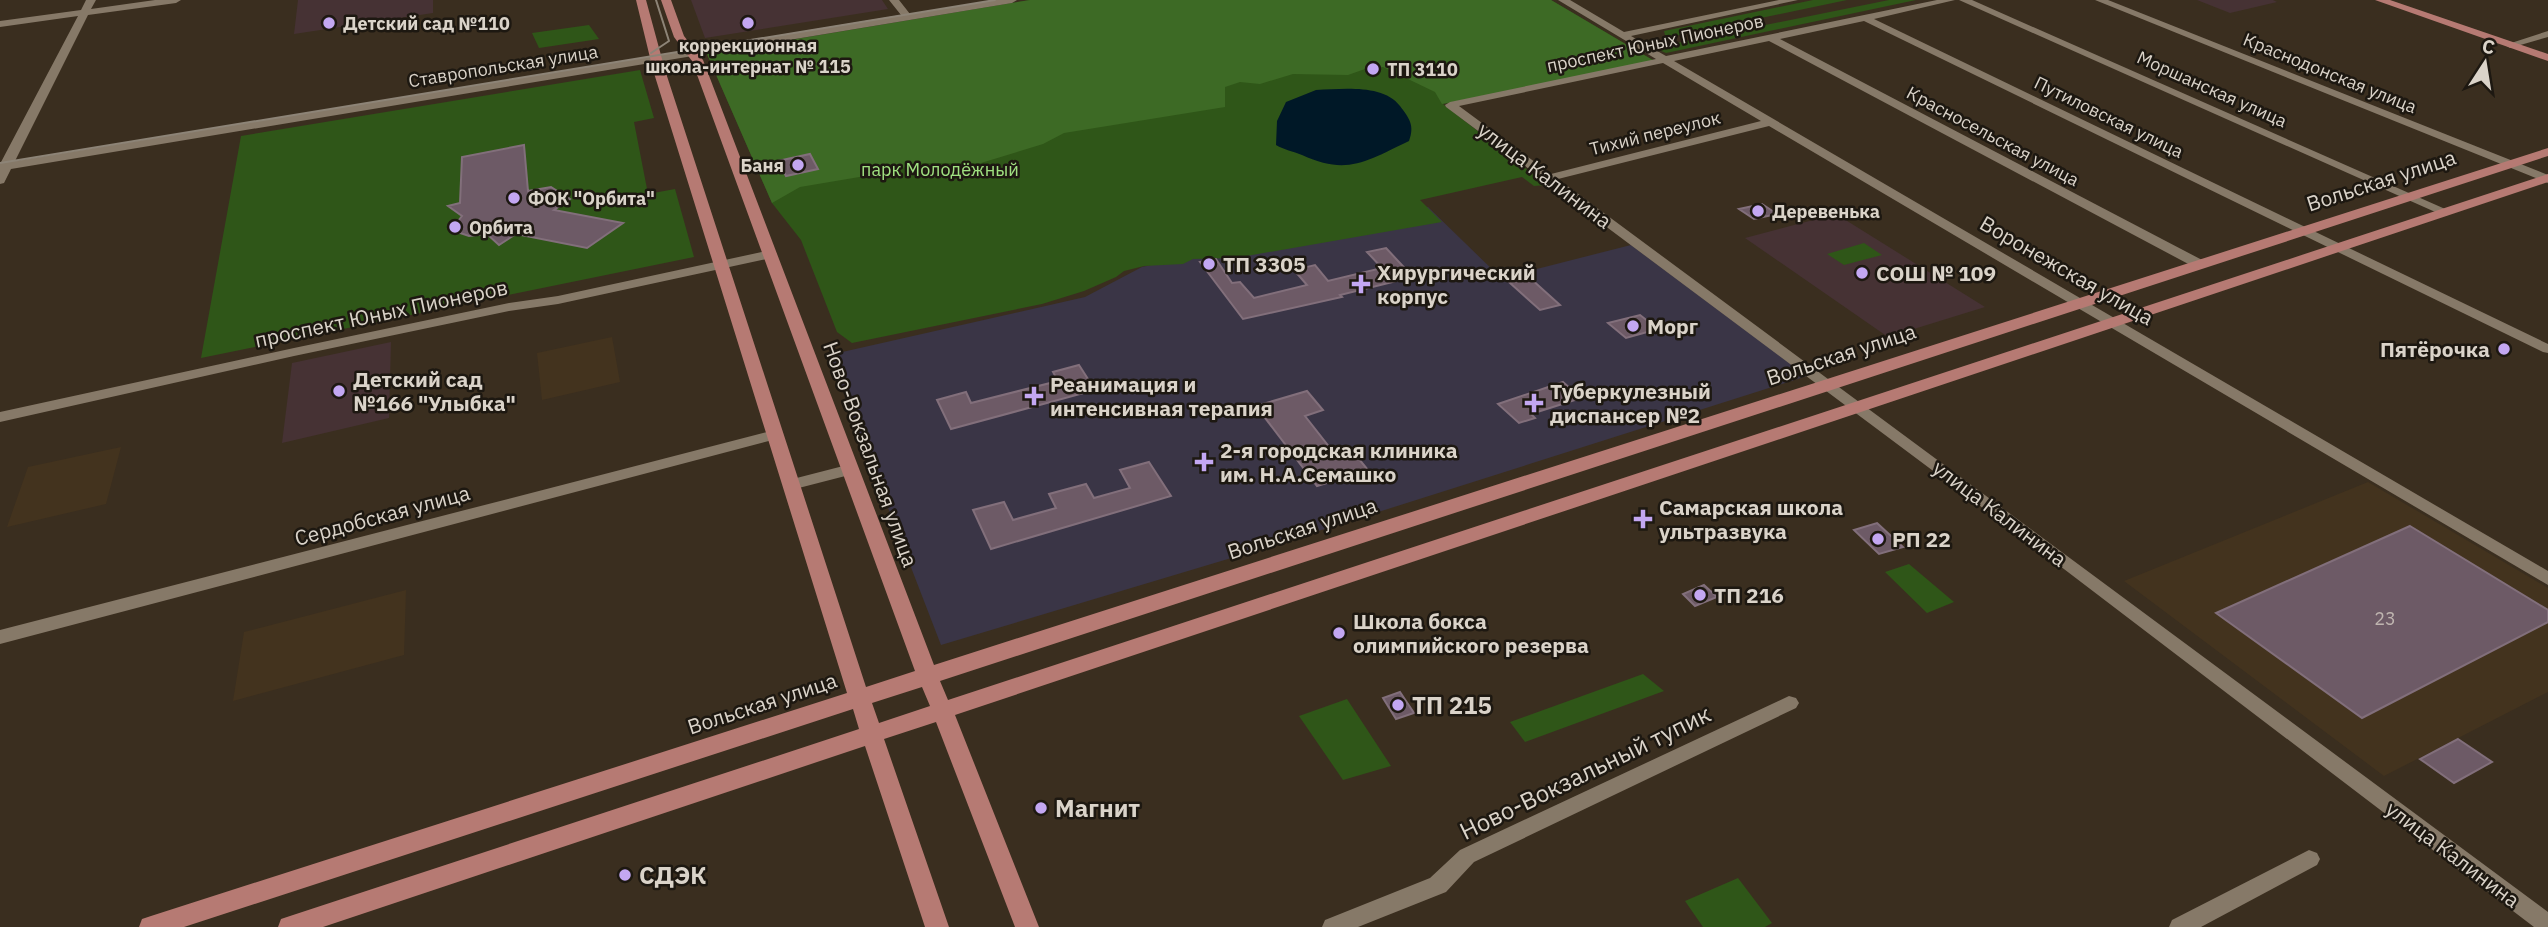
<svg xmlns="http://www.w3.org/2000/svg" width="2548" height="927" font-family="'IBM Plex Sans',sans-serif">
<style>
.built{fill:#43331e}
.education{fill:#463234}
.medical{fill:#3a3546}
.green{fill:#2f5618}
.forest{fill:#3d6a25}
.water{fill:#001827}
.building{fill:#6d5a66;stroke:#826f7b;stroke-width:2}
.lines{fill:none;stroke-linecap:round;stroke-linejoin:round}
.minor{fill:#867968;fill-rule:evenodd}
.major{fill:#b67a73;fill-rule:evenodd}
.tram{stroke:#8d8477;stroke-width:2}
.poi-dot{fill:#c3a7f2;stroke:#1d1811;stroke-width:2.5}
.labels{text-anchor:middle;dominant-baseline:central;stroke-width:5;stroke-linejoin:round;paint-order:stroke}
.far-poi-label{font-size:18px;font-weight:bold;fill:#dad3c9;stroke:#1d1811;text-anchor:start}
.far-street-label{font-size:18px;fill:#dad3c9;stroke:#1d1811}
.far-park-label{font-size:18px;fill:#a0e181;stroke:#1d1811}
.number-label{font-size:18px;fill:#bfb5b0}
.street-label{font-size:21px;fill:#dad3c9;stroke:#1d1811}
.poi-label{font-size:21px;font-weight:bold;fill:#dad3c9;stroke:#1d1811;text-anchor:start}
.near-poi-label{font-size:24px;font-weight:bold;fill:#dad3c9;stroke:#1d1811;text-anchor:start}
.near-street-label{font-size:24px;fill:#dad3c9;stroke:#1d1811}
</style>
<rect width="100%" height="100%" fill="#3a2e1f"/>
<path class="built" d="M612 337 620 382 542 400 537 353Z
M121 447 106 504 7 527 28 467Z
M2368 482 2548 588V692L2384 776 2124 581Z
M406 590 404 655 233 701 244 632Z"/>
<path class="education" d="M298 0H433V13L294 34Z
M691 0H882L888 9 705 38Z
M2197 0H2273L2277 2 2230 13Z
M1836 214 1985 307 1888 337 1745 238Z
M391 342 389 418 282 443 292 363Z"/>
<path class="medical" d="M1428 207 1501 278 1631 245 1807 376 1268 547 941 645 829 355 1085 297 1142 267Z"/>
<path class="green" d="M1030 0H1551L1656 62 1443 104 1547 185 1534 186 1522 177 1420 200 1442 222 1235 258 1193 259 1183 264 1144 266 1124 271 1116 277 1084 291 1042 304 852 343 837 332 801 240 772 203 707 54Z
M1813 0H1847L1675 36 1665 35 1664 31Z
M1889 0H1916L1666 53 1659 50 1662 46Z
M589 25 599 39 539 48 532 33Z
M640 70 654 118 634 122 648 194 675 189 694 257 201 358 241 136Z
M1864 243 1882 255 1844 265 1827 254Z
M1909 564 1954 602 1927 613 1885 572Z
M1643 674 1664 691 1525 742 1510 722Z
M1347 699 1391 766 1343 780 1299 716Z
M1738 878 1772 923 1765 927H1703L1685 901Z"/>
<path class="forest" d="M1030 0H1551L1656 62 1442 104 1435 92 1383 67 1365 69 1348 75 1293 74 1260 84 1240 82 1225 87V107L1064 133 1043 144 981 163H921L883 173 800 187 772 203 707 54Z"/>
<path class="water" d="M1316 90C1343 89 1383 84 1400 106 1409 118 1415 125 1409 141 1367 161 1347 176 1302 155 1293 151 1284 150 1276 145L1277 121 1286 102Z"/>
<path class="building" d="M524 145 528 191 551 187 570 199 554 210 623 223 587 248 516 234 499 245 487 234 469 236 457 232 455 225 462 216 448 206 460 203 462 157Z
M810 154 818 169 786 176 778 161Z
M1762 204 1777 214 1754 219 1739 209Z
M1386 248 1413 277 1340 295 1342 297 1243 319 1200 262 1216 259 1232 283 1240 282 1254 298 1307 285 1294 270 1315 265 1328 281 1382 268 1367 252Z
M1530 278 1560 305 1540 310 1510 283Z
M1640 315 1658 329 1626 338 1608 323Z
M1079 365 1095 390 951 429 937 400 966 392 971 403 1058 381 1053 372Z
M1563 382 1581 398 1531 414 1535 418 1519 423 1498 404Z
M1307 391 1323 410 1305 416 1338 458 1354 453 1368 470 1317 486 1256 406Z
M1149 462 1171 496 991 549 973 510 1004 502 1013 520 1056 508 1049 494 1086 484 1094 498 1130 488 1120 470Z
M1877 523 1903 547 1879 554 1854 530Z
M2410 526 2548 610V622L2362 718 2216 613Z
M1704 585 1717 597 1695 606 1683 594Z
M1400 692 1414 713 1396 719 1383 698Z
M2458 739 2492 762 2454 783 2420 759Z"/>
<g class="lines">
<path class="minor" d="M86 0H96L91 9 155 0H181L176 3 88 15 15 161 901 15 889 0H899L910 14 995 0H1017L1012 3 11 169 4 183 0 184V164L78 16 0 27V21L81 10Z
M1558 0H1570L1624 32 1779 0H1798L1631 36 1666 56 1937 0H1955L1874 19 2548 344V353L2543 352 1864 21 1780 39 2204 261V267H2194L1769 41 1674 61 2548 571V585L1769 126 1558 179 2548 912V927H2534L2039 550 1446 107 1445 105 1450 102 1656 59ZM1663 63 1761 121 1551 174 1459 106Z
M1959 0H1972L2452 212 2446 216 2442 215Z
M2095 0H2108L2548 175V183Z
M2548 31V37L2510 48 2505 45Z
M771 250 777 254 776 257 558 304 509 311 294 356 0 422V412L294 348 509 303 558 296Z
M775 430 783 435 780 438 0 644V630Z
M851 464 859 469 857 473 791 490 783 485 785 481Z
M1789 696 1796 698 1799 703 1796 708 1474 862 1446 892 1358 927H1322L1325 920 1430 878 1460 850Z
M2309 850 2317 853 2320 859 2317 865 2201 927H2169L2172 920Z"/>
<path class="major" d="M636 0H646L665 70 866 687 915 671 692 61 674 37 661 0H671L684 36 703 60 934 665 2548 148V156L940 681 948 700 2548 174V182L955 715 1039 927H1015L936 722 884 739 949 927H925L865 746 323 927H278L281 919 290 916 859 729 853 709 184 927H139L142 919 151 916 847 693 653 70ZM922 687 930 706 879 723 872 703Z
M2375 0H2390L2548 54V61Z"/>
<path class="tram" d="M651 53 669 41 656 0
M0 163 995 0"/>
</g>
<g class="poi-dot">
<circle cx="329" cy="23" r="7"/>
<circle cx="748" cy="23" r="7"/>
<circle cx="1373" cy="69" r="7"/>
<circle cx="798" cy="165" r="7"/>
<circle cx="514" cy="198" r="7"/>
<circle cx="1758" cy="211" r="7"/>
<circle cx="455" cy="227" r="7"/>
<circle cx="1209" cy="264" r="7"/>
<circle cx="1862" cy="273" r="7"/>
<path d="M1357.5 273.5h7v7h7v7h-7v7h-7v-7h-7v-7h7z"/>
<circle cx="1633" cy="326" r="7"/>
<circle cx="2504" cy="349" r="7"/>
<circle cx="339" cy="391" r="7"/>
<path d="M1030.5 385.5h7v7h7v7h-7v7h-7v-7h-7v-7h7z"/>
<path d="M1530.5 392.5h7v7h7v7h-7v7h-7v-7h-7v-7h7z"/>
<path d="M1200.5 451.5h7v7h7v7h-7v7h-7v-7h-7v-7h7z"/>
<path d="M1639.5 508.5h7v7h7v7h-7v7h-7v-7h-7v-7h7z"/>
<circle cx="1878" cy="539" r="7"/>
<circle cx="1700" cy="595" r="7"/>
<circle cx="1339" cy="633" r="7"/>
<circle cx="1398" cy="705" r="7"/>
<circle cx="1041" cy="808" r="7"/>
<circle cx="625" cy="875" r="7"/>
</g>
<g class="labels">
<g class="far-poi-label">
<text x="343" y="23">Детский сад №110</text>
<text x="748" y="45" text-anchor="middle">коррекционная<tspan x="748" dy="21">школа-интернат № 115</tspan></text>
<text x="1387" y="69">ТП 3110</text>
<text x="784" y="165" text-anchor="end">Баня</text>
<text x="528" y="198">ФОК "Орбита"</text>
<text x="1772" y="211">Деревенька</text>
<text x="469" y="227">Орбита</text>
</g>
<g class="far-street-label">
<text transform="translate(1655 43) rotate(-12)">проспект Юных Пионеров</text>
<text transform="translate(503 66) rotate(-9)">Ставропольская улица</text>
<text transform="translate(2330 73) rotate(22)">Краснодонская улица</text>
<text transform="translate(2212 89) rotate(24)">Моршанская улица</text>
<text transform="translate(2109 117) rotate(26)">Путиловская улица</text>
<text transform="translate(1655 133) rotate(-14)">Тихий переулок</text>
<text transform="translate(1993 136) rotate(28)">Красносельская улица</text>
</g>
<g class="far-park-label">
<text x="940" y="169">парк Молодёжный</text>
</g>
<g class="number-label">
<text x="2385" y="618">23</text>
</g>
<g class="street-label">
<text transform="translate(1545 175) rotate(37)">улица Калинина</text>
<text transform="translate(2381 180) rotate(-18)">Вольская улица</text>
<text transform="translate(2067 270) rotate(30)">Воронежская улица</text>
<text transform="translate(381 313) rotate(-12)">проспект Юных Пионеров</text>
<text transform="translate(1841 354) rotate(-18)">Вольская улица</text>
<text transform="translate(871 454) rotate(70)">Ново-Вокзальная улица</text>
<text transform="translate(2000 513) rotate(37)">улица Калинина</text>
<text transform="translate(382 515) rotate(-15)">Сердобская улица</text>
<text transform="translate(1302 528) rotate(-18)">Вольская улица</text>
<text transform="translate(762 703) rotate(-18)">Вольская улица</text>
<text transform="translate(2453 854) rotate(37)">улица Калинина</text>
</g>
<g class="poi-label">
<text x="1223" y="264">ТП 3305</text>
<text x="1377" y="272">Хирургический<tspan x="1377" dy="24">корпус</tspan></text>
<text x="1876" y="273">СОШ № 109</text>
<text x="1647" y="326">Морг</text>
<text x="2490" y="349" text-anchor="end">Пятёрочка</text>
<text x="353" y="379">Детский сад<tspan x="353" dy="24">№166 "Улыбка"</tspan></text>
<text x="1050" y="384">Реанимация и<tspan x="1050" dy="24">интенсивная терапия</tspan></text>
<text x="1550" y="391">Туберкулезный<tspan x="1550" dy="24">диспансер №2</tspan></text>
<text x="1220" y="450">2-я городская клиника<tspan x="1220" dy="24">им. Н.А.Семашко</tspan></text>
<text x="1659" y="507">Самарская школа<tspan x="1659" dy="24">ультразвука</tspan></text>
<text x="1892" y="539">РП 22</text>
<text x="1714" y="595">ТП 216</text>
<text x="1353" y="621">Школа бокса<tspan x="1353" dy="24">олимпийского резерва</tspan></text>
</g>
<g class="near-poi-label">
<text x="1412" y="705">ТП 215</text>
<text x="1055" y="808">Магнит</text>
<text x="639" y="875">СДЭК</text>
</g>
<g class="near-street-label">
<text transform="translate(1585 772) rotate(-26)">Ново-Вокзальный тупик</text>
</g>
</g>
<g transform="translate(2485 63) rotate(12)" stroke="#1d1811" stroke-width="5" paint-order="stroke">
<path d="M0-5L12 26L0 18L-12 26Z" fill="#dad3c9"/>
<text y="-10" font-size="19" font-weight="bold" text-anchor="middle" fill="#dad3c9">С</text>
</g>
</svg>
